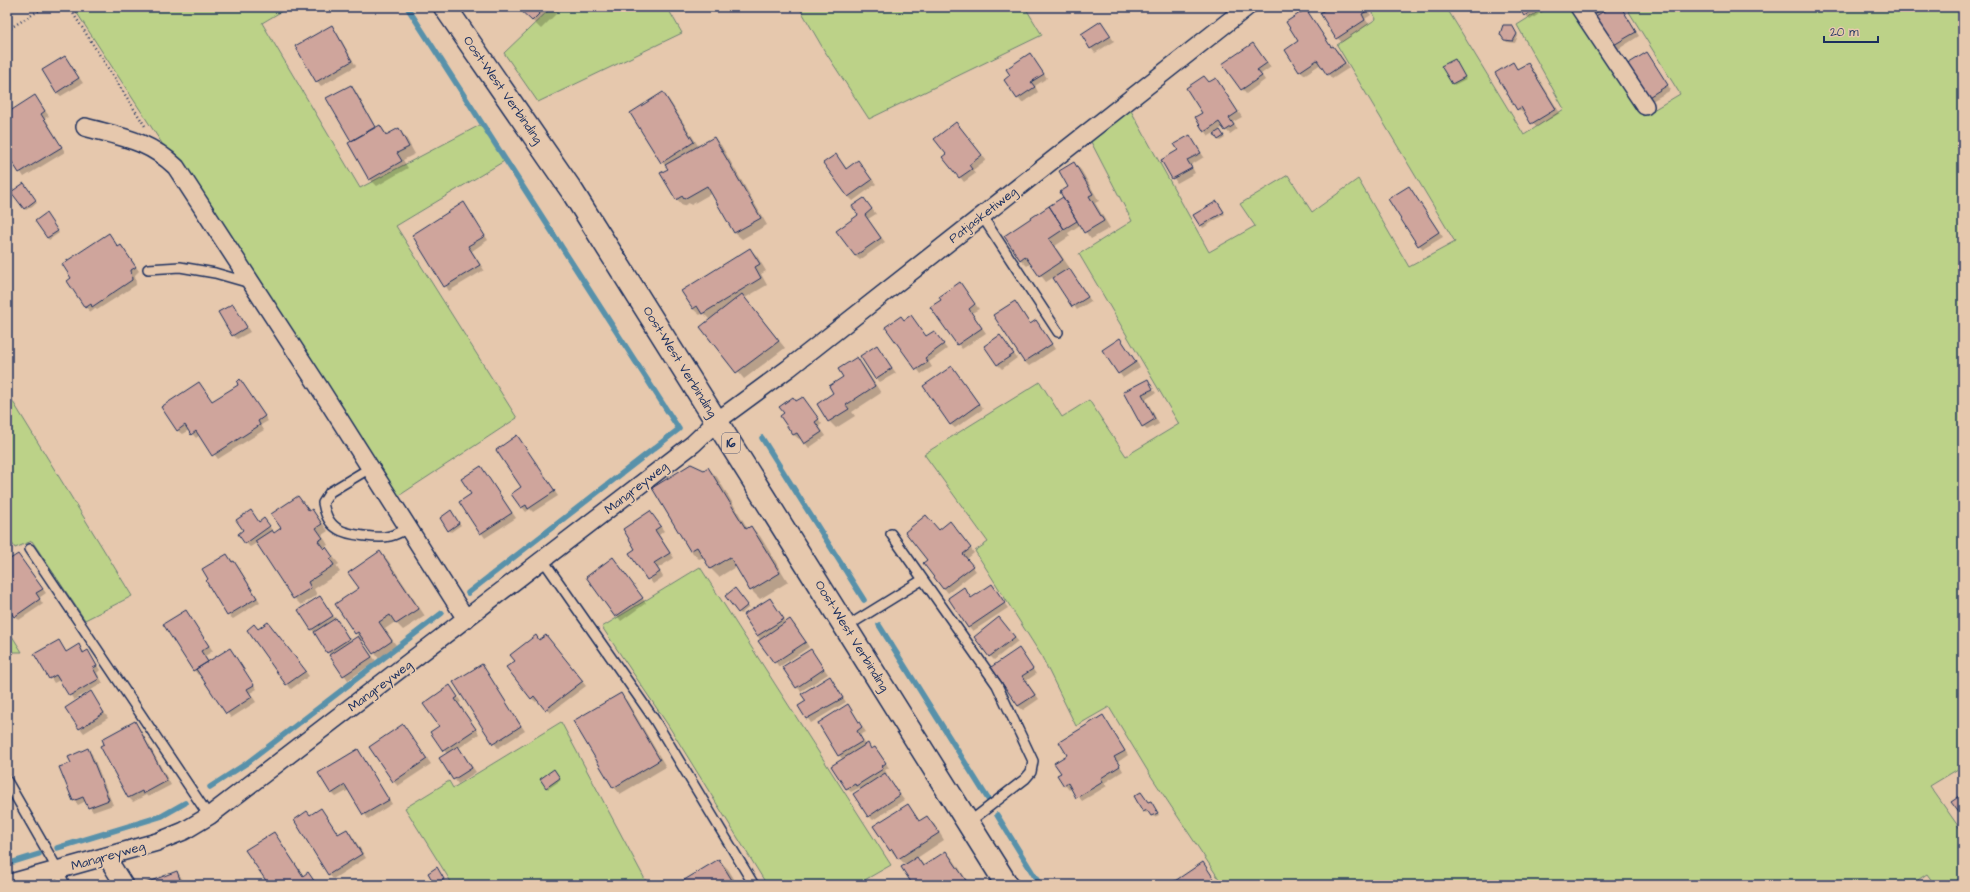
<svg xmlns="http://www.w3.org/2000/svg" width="1970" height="892" font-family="'Architects Daughter',sans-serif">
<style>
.green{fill:#bcd288;stroke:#6c8073}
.shadow{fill:#0003}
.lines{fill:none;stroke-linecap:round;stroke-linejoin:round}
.stream{stroke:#5891aa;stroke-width:5.5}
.building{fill:#cfa59c;stroke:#1b2f5e}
.service-casing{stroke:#1b2f5e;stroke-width:12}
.minor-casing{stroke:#1b2f5e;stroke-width:20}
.primary-casing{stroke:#1b2f5e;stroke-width:25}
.path{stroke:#1b2f5e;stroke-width:2.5;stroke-dasharray:1 3;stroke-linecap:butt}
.service{stroke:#e6c8ad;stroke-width:9}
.minor{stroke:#e6c8ad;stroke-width:17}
.primary{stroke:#e6c8ad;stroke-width:22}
.labels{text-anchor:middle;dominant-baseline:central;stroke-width:3.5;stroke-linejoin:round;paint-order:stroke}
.shield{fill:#e6c8ad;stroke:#585d76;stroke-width:1}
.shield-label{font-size:12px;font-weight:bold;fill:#1b2f5e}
.street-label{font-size:13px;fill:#1b2f5e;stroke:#e6c8ad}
</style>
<rect width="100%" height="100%" fill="#e6c8ad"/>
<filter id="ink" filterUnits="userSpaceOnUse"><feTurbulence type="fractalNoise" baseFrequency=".025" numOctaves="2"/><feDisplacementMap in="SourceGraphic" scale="8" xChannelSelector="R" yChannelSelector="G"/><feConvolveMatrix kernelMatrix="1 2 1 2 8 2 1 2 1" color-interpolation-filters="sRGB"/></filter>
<g filter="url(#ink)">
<path class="green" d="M73 7H289L262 23 360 188 482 124 506 160 396 226 517 418 394 499Z
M552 7H667L682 33 538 102 504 53Z
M799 7H1025L1042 35 869 119 824 50Z
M1370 7H1446L1524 135 1564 109 1517 25 1546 7H1575L1643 116 1680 94 1626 7H1963V766L1930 786 1963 833V885H1935L1927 874 1910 885H1223L1149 773 1109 707 1076 726 1041 655 975 551 988 542 924 454 1040 382 1062 417 1089 400 1126 456 1179 424 1079 254 1132 221 1090 140 1130 109 1209 252 1255 226 1240 204 1288 175 1312 212 1358 179 1409 267 1455 242 1337 45 1376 19Z
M7 392 132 596 85 620 32 541 15 548 7 535Z
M700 567 891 865 856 885H767L668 725 602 627Z
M7 628 22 652H7Z
M561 722 648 885H453L405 808 449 781 453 788Z"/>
<path class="shadow" d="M518 7H563L541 29Z
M1331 7H1365L1371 15 1365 19 1369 24 1342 42 1337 38Z
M1519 7H1550L1530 20Z
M1585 7H1621L1639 36 1617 50Z
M1306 10 1332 48 1333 47 1338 51 1349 68 1332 79 1321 64 1304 75 1300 71V41Z
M1101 23 1114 41 1095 53 1091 48Z
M331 27 336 31 356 66 321 86 317 81Z
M1514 29 1518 36 1515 43 1507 42 1505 40Z
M1253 44 1271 67 1261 74 1265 80 1246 94 1224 65Z
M1030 54 1047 78 1035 86 1038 92 1022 103 1018 98Z
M1647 54 1671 90 1652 101 1648 97Z
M65 57 83 83 61 96 56 92Z
M1456 62 1466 79 1454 85 1453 83Z
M1513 63 1518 70 1528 64 1532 68 1560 113 1536 127 1525 112 1523 113 1518 109Z
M1216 79 1242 117 1233 122 1237 129 1230 134 1223 127 1219 130 1225 138 1220 141 1214 133 1209 136 1196 118 1203 113 1209 83Z
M350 86 355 90 376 128 380 126 388 135 398 129 405 136 415 154 403 160 408 168 377 186 370 179 353 141 328 99Z
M663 94 669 100 699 147 714 138 721 145 767 225 742 239 735 233 712 193 691 205 689 203 683 206 677 199 669 170 662 162Z
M35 97 49 116 45 118 65 152 24 177 9 155 7 156V114Z
M960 127 986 160 973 170 975 174 964 182 944 157 947 155Z
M1190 136 1204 157 1191 165 1195 173 1177 183 1162 160 1179 150Z
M840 160 847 169 858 161 876 184 853 201 849 197Z
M1074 163 1081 170 1099 201 1095 203 1110 228 1091 239 1080 225 1068 233 1070 236 1055 246 1069 267 1068 268 1091 301 1077 310 1054 277 1046 282 1031 263 1027 266 1020 259 1064 198 1070 187Z
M25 186 37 203 26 210 13 192Z
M1409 187 1443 237 1423 249 1419 245Z
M864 199 876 214 868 219 885 242 860 260 855 256 859 215Z
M464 204 488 240 472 251 484 270 449 291 413 235Z
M1219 204 1225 214 1203 228 1195 216Z
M48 217 59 233 49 240 36 222Z
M109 234 119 248 121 246 125 251 139 271 135 275 136 285 97 310 95 308 90 312 68 281Z
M750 249 757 256 766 271 761 274 767 285 745 298 785 348 744 379 701 327 710 320 703 313 700 315 693 309Z
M960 283 979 309 972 313 986 333 962 349 958 344 943 300Z
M1015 302 1031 324 1036 321 1040 326 1055 349 1029 366 1024 361Z
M233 305 250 332 237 339 233 335Z
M904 321 927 337 934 332 947 349 929 362 932 367 921 374 886 327Z
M1000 336 1017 358 1002 369 998 365Z
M1120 339 1140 367 1123 378 1103 350Z
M877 346 896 373 880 382 876 378Z
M856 358 863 365 881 393 852 412 855 416 836 428 829 421 835 393Z
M952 367 983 409 955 428 950 424Z
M240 380 268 421 261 425 264 430 218 459 200 435 196 438 189 430 182 434 177 430 199 384 212 402 240 385Z
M1147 381 1156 393 1146 399 1159 424 1147 430 1142 426 1125 393Z
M793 398 797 402 803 398 822 424 819 426 826 436 809 448 801 438 799 439 794 435 782 416 785 414Z
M517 437 558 496 533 512 530 509 526 512 522 507 523 488Z
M481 467 516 518 485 538 460 502 472 494Z
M708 468 717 477 748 529 751 527 760 536 788 582 760 599 751 590 737 566 719 577 710 568 704 557 699 559 690 550 704 471Z
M298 497 310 511 312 510 318 517 328 531 322 535 328 545 325 547 339 564 336 566 340 572 314 589 317 595 301 605 294 598 257 543 250 547 246 543 245 531 251 511 260 523 264 519 275 534 282 528Z
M650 512 664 531 659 535 674 558 658 568 663 577 653 584 630 553 637 549Z
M453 514 461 525 451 532 449 530Z
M955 527 974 553 967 559 976 571 948 593 924 563 928 560 939 531Z
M380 552 387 559 425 616 403 630 395 622 385 629 398 648 380 660 364 639 361 641 376 661 348 680 299 611 320 597 351 641 359 636 356 633 360 589Z
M18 555 46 593 39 598 43 604 19 620 7 605V562Z
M227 555 238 566 260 602 233 619 228 615Z
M613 559 646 603 621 621 588 577Z
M992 585 1008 608 973 631 969 627 963 588 972 599Z
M737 592 749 607 741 614 739 612Z
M770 599 787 623 790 621 795 625 809 647 779 667 757 635Z
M186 611 213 651 205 656 209 662 229 649 257 689 250 693 256 702 231 718 200 674 198 675 194 670Z
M268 623 309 676 291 689 248 630H258Z
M1003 623 1018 641 994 660 990 656Z
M536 636 540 640H550L586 686 550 713 539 700 536 702 531 698 516 661Z
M58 641 67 653 79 646 85 653 88 651 100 670 97 673 103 683 74 700 60 680 54 683 36 654Z
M811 650 828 674 801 691 797 687Z
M1023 654 1036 674 1026 681 1039 699 1023 710 1018 706Z
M481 665 525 731 498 748 494 743Z
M830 677 846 702 811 723 799 706 807 702Z
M454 691 461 702 459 703 479 734 459 748 476 772 458 784 440 759 447 754 431 732 440 726Z
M91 693 108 718 84 733 80 728Z
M620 694 627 701 666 767 620 794 614 787Z
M848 706 866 732 860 735 866 745 872 750 875 748 879 752 889 768 885 770 887 774 885 775 904 800 873 820 869 816 861 790 859 788 851 792 847 788 843 760 839 755Z
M1103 717 1128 755 1118 762 1123 771 1104 783 1107 786 1082 801 1072 788 1069 790 1065 785 1069 755Z
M135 723 139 727 171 785 148 797 146 795 133 802 129 798 101 747Z
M403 725 431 764 398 786 394 782Z
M88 750 92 754 113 805 93 812 86 801 78 805 74 800 72 763Z
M358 750 392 804 368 819 349 790 336 797 332 793Z
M556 772 561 780 548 789 547 787Z
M1141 793 1148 803 1151 802 1153 804 1159 815 1154 817 1149 811 1146 813 1144 811Z
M908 805 920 822 927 817 934 824 944 840 917 858 925 866 946 852 953 859 970 885H914L906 865 890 850Z
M321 809 339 835 347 830 351 834 366 858 333 879 329 874 310 816Z
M274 833 304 876 308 874 317 885H270Z
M719 860 728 869 738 885H678Z
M1203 864 1219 885H1170Z
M438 870 445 881 437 885 436 884Z
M177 872 181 877 184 885H145Z"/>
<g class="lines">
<path class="stream" d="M407 7 679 429 468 593
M762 438 864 600
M879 625 988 799
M210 787 247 763 442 613
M997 815 1040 885
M57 848 162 816 185 803
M7 864 39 854"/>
</g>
<path class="building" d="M517 7H546L532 21Z
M1329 7H1365L1367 11 1362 14 1365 20 1336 39 1320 13Z
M1518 7H1539L1524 16Z
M1584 7H1606L1590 16Z
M1611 7H1621L1636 32 1612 46 1594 17Z
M1306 9 1331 47 1333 46 1345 63 1327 75 1317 60 1299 72 1285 50 1298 41 1286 22Z
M1101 21 1111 36 1090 49 1081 34Z
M332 25 352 61 316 82 295 46Z
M1503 25H1512L1517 34 1513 41 1504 40 1500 34Z
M1253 43 1267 63 1257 70 1262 76 1241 90 1222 64Z
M1647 52 1668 85 1647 98 1626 65Z
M1030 53 1044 74 1031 82 1035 87 1017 99 1004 80 1010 75 1006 69Z
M65 56 79 78 56 93 42 70Z
M1455 59 1465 77 1452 84 1441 66Z
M1513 62 1517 69 1528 63 1556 109 1531 124 1521 107 1517 110 1495 73Z
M1204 76 1209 82 1216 78 1238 112 1229 118 1234 125 1225 131 1219 122 1204 132 1195 117 1202 113 1186 88Z
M351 85 375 127 351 141 326 98Z
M663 92 694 142 661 163 630 113Z
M35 95 45 111 41 114 62 147 19 173 7 154V113Z
M956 122 982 155 969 165 972 169 959 178 942 157 946 154 934 139Z
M380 125 386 135 399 128 409 147 397 153 402 161 369 180 348 143Z
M1220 130 1224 136 1218 140 1214 134Z
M1190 135 1201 153 1187 160 1192 168 1172 179 1161 160 1178 150 1174 144Z
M714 137 761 218 734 233 707 186 684 199 682 196 676 200 660 173 668 169 665 165Z
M836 154 846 169 858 160 872 180 848 197 823 163Z
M1074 162 1093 194 1089 196 1104 221 1084 233 1060 192 1068 187 1059 171Z
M24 183 36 200 24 209 11 192Z
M1409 186 1439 232 1418 246 1388 199Z
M1063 197 1077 221 1064 229 1049 206Z
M864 198 872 209 865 215 881 238 855 256 836 231 858 215 852 206Z
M1217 201 1224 212 1200 226 1193 215Z
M464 202 485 236 468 246 480 265 444 287 412 235Z
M1049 206 1064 229 1049 239 1063 260 1039 276 1025 256 1020 260 1004 236Z
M46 213 58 231 47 238 35 221Z
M109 233 118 247 121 245 136 267 131 270 132 280 92 307 91 304 85 308 67 281 71 278 62 264Z
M750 248 760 264 755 267 761 278 702 314 697 306 693 309 681 291Z
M1069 268 1088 297 1072 307 1053 278Z
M960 282 975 304 969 309 982 328 957 345 930 307 941 300 939 297Z
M742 294 779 341 736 373 700 327Z
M1015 301 1030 324 1036 320 1052 344 1024 362 993 315Z
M233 304 247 327 232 336 218 312Z
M911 315 926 336 934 331 944 344 925 358 928 362 916 370 885 327 901 316 904 320Z
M1000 335 1014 354 997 365 984 346Z
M1120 338 1136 362 1118 374 1102 350Z
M877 345 892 368 875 379 860 356Z
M857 357 875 386 846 405 849 409 828 422 817 404 833 393 829 386 843 377 838 369Z
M952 366 979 404 950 425 923 386Z
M240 379 265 416 258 421 260 425 212 456 196 431 191 435 185 425 177 431 161 407 199 382 212 401 238 385 237 382Z
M1148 379 1153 389 1142 394 1155 419 1142 427 1123 392Z
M793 397 796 401 803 397 819 419 815 422 822 432 804 444 797 433 793 435 780 416 784 413 779 407Z
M517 435 555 491 528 509 526 505 521 508 511 494 521 487 496 450Z
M691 464 704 470 708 467 746 529 751 526 780 573 750 591 730 557 710 569 697 547 690 551 652 488Z
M481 466 512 513 480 534 459 502 471 494 461 479Z
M298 496 309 511 312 509 322 524 316 528 323 538 318 541 324 549 326 547 333 557 330 559 334 565 308 582 311 588 293 599 255 541 272 530 274 533 281 528 271 514Z
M251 510 259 522 264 518 270 526 245 544 238 534 243 530 236 520Z
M451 510 459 523 448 531 440 518Z
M650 511 661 526 655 530 670 553 654 563 660 572 647 580 629 553 635 549 623 529Z
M926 515 939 530 950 521 971 548 963 554 973 566 943 589 923 563 927 560 905 532Z
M380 551 419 609 396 624 390 615 379 622 392 641 373 654 358 632 355 634 335 604 359 588 348 573Z
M18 554 43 589 36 593 40 599 14 617 7 607V561Z
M227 554 232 562 234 561 257 598 227 616 206 581 208 579 202 569Z
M613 557 643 598 615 617 586 577Z
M992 584 1005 603 968 628 948 598 964 587 971 598Z
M735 588 748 605 738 613 725 596Z
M320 596 333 616 311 630 298 610Z
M770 598 784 619 757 636 743 615Z
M186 610 209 646 201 651 208 662 193 671 163 624Z
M999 617 1015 637 989 657 974 637Z
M336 618 349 639 327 653 314 632Z
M790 619 806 642 774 663 758 641Z
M268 622 306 671 286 685 247 630 254 624 258 629Z
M536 635 539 640 546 635 583 681 545 710 534 696 531 699 506 667 515 661 510 655Z
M358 636 372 657 343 676 329 655Z
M59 640 66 652 79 644 83 653 88 650 97 666 93 668 99 679 69 696 56 675 49 679 34 654Z
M230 648 254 685 247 689 252 697 226 714 196 669Z
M1019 648 1033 669 1022 676 1035 695 1018 706 991 667Z
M811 649 824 669 796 688 782 667Z
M482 664 521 726 493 744 453 682Z
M830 676 843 698 806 719 798 706 806 701 801 694Z
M450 685 458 697 455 699 476 729 443 751 430 732 439 726 423 704Z
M91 691 104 713 79 729 65 708Z
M621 693 660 760 613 788 573 721Z
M848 704 862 727 857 731 863 741 838 756 818 723Z
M1103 715 1125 751 1114 757 1120 766 1101 778 1103 782 1076 798 1068 783 1064 786 1057 775 1061 773 1054 763 1067 755 1059 742Z
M135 721 167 781 143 794 142 791 128 798 100 746 104 744 102 739Z
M403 724 427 759 393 782 369 747Z
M868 743 871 749 875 747 886 763 882 766 883 769 856 786 855 784 846 789 831 766Z
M458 746 472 768 453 780 439 758Z
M88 748 109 800 88 808 83 797 73 801 59 767 71 763 68 757Z
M358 749 389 800 363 815 345 785 331 794 318 773Z
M554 769 560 778 546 788 540 779Z
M885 773 900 795 868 817 853 794Z
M1141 792 1148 802 1151 801 1158 813 1151 816 1147 810 1143 812 1134 796Z
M1963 794V818L1951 802Z
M908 804 919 821 927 816 939 833 898 859 892 849 890 851 873 826Z
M321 808 338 834 347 829 362 854 328 875 294 820 307 811 310 815Z
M274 832 303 876 308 872 317 885H269L245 850Z
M946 851 967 882 962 885H913L901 867 917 857 923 866Z
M719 859 735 885H676Z
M1203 862 1216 882 1213 885H1169Z
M437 867 444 879 435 885 428 873Z
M177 871 182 885H144L143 884Z"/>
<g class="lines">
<defs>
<path id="service" d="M982 216 1058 332
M148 269 180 267 215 273 250 283
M370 468 330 492 323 503C325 513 328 523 338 529 347 535 380 539 390 536 396 535 402 531 407 529
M891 534 997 685 1033 761 1031 772 1025 779 968 823
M30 549 209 816
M543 560 654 719 754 885
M846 627 922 580
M7 781 58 870 65 885"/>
<path id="minor" d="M1579 7 1645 106
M85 127C121 137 148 140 176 167L319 387 466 619
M106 856 124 885
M7 884 157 842 184 831 209 816 693 444 717 421 789 368 1247 7"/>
<path id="primary" d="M445 7 572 191 1007 885"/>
</defs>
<use href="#service" class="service-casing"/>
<use href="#minor" class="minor-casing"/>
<use href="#primary" class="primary-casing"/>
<path class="path" d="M69 7 145 126
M7 30 45 7"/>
<use href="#service" class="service"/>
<use href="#minor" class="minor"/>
<use href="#primary" class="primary"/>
</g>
</g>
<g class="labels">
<rect class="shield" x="722" y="433" width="18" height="20" rx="3"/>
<g class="shield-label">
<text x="731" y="443">16</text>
</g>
<g class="street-label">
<text transform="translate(503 90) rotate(55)">Oost-West Verbinding</text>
<text transform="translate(983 215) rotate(-38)">Patjasketiweg</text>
<text transform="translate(680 362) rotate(58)">Oost-West Verbinding</text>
<text transform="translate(636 488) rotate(-38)">Mangreyweg</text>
<text transform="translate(852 636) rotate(58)">Oost-West Verbinding</text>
<text transform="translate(380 686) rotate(-37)">Mangreyweg</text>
<text transform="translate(108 856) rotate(-16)">Mangreyweg</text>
</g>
</g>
<rect width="1970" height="892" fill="none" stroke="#e6c8ad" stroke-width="24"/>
<rect x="12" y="12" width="1946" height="868" fill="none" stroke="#1b2f5e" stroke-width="1.5" filter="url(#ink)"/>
<path d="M1824 36v6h54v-6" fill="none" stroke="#1b2f5e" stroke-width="2"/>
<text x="1830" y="36" font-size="12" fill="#1b2f5e" stroke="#e6c8ad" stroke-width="3" paint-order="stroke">20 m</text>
</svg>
